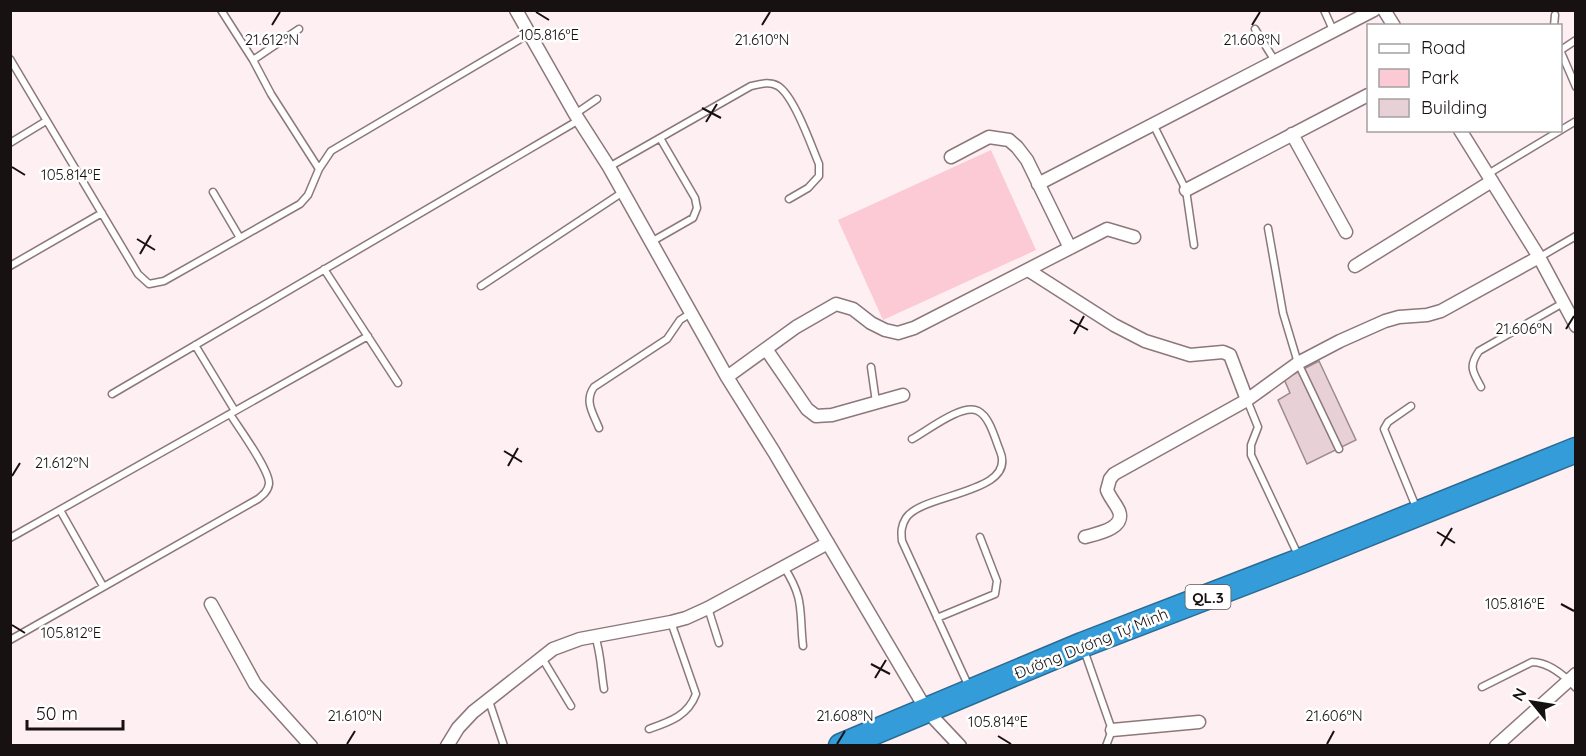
<svg xmlns="http://www.w3.org/2000/svg" width="1586" height="756" font-family="Quicksand,sans-serif">
<style>
.green{fill:#fbcad4}
.building{fill:#e8d1d6;stroke:#9f8a8d;stroke-width:1.5}
.lines{fill:none;stroke-linecap:round;stroke-linejoin:round}
.lane-casing{stroke:#8c787b;stroke-width:9}
.street-casing{stroke:#8c787b;stroke-width:15}
.highway-casing{stroke:#2a6b93;stroke-width:27}
.lane{stroke:#fff;stroke-width:6}
.street{stroke:#fff;stroke-width:12}
.highway{stroke:#349cd9;stroke-width:24}
.ticks{fill:none;stroke:#181112;stroke-width:2}
.labels{text-anchor:middle;dominant-baseline:central;stroke-width:5;stroke-linejoin:round;paint-order:stroke}
.shield{fill:#fff;stroke:#5d5859;stroke-width:1.5}
.shield-label{font-size:15px;font-weight:bold;fill:#181112}
.street-label{font-size:16px;fill:#181112;stroke:#fff}
.ticks-label{font-size:15px;text-anchor:middle;fill:#181112;stroke:#fff;stroke-width:5;stroke-linejoin:round;paint-order:stroke}
</style>
<rect width="100%" height="100%" fill="#feeff2"/>
<path class="green" d="M991 150 1036 250 883 320 838 220Z"/>
<path class="building" d="M1319 361 1356 440 1307 464 1278 400 1290 393 1284 379Z"/>
<g class="lines">
<defs>
<path id="lane" d="M221 10 253 60 271 94 319 169
M1324 10 1333 30
M1554 26 1555 15
M1255 29 1275 61
M1560 50 1576 87
M1561 50 1576 40
M10 59 138 274 149 284 164 281 300 204 308 195 319 169 331 151 529 34
M253 60 299 29
M575 114 597 99
M1153 124 1186 190 1194 245
M10 143 46 121
M609 167 751 86C760 84 769 81 778 86 794 96 811 145 819 164V176L808 188 789 199
M1488 174 1576 121
M213 192 240 238
M1268 228 1283 313 1298 363 1339 449
M651 242 693 218 697 208 695 198 660 138
M1540 257 1576 236
M10 266 102 213
M324 269 398 383
M481 286 623 192
M195 345 235 411
M871 367 876 402
M1481 387C1473 372 1468 367 1479 351L1563 303
M112 394 579 120
M1247 400 1258 427 1251 445V455L1299 557
M1411 406 1388 422 1384 429 1416 507
M599 428C593 413 584 401 594 387L667 339 680 320 691 313
M912 439C927 431 962 403 978 411 990 417 995 439 1000 451 1018 494 922 493 906 518 901 526 901 532 902 541L969 687
M60 510 103 586
M10 538 368 336
M784 567C805 600 799 610 803 646
M708 608 719 643
M937 618 995 594 997 581 980 537
M595 636C601 653 601 671 604 689
M10 640 258 499C263 495 268 491 269 484 270 470 238 427 230 414
M1084 650 1112 730 1106 746
M542 658 571 706
M1482 687 1532 662C1548 662 1565 676 1576 688
M489 701 504 746
M649 729C669 722 688 716 696 694L671 622"/>
<path id="street" d="M516 10 575 114 609 167 727 377 774 452 927 711 960 746
M1384 10 1394 26
M1460 130 1539 257 1576 326
M1292 134 1346 232
M951 157 989 137 1009 140 1017 147 1027 160 1070 248
M1038 184 1374 10
M1186 190 1368 95
M1355 266 1492 181
M1028 270 1114 325 1145 341 1190 355 1223 352 1230 355 1247 400
M766 349 807 409 816 416 832 415 903 395
M727 377 796 327 836 304 853 309 871 323 885 330 898 333 914 328 1107 229 1134 237
M1085 537C1095 534 1126 529 1119 511 1116 504 1110 498 1107 490L1110 479 1114 474 1247 400 1298 363 1340 341 1385 321 1399 317 1427 315 1441 311 1539 257
M211 604 255 684 311 746
M1112 730 1199 722
M447 746 458 728 473 712 553 649 580 639 671 622 686 618 708 608 828 543
M1496 746 1576 674"/>
<path id="highway" d="M841 746 1082 645 1300 561 1576 450"/>
</defs>
<use href="#lane" class="lane-casing"/>
<use href="#street" class="street-casing"/>
<use href="#highway" class="highway-casing"/>
<use href="#lane" class="lane"/>
<use href="#street" class="street"/>
<use href="#highway" class="highway"/>
</g>
<path class="ticks" d="M536 12 549 20M272 25 280 12M762 25 770 12M1252 25 1260 12M702 108 721 118M706 122 717 104M12 167 25 175M137 239 155 250M140 254 151 235M1070 320 1088 330M1566 329 1574 316M1074 334 1084 316M504 451 522 462M508 466 518 448M12 476 20 463M1437 532 1455 543M1441 546 1452 528M1561 604 1574 611M12 625 25 633M871 664 890 674M875 678 886 660M998 736 1011 744M347 744 355 731M837 744 845 731M1327 744 1334 731"/>
<g class="labels">
<rect class="shield" x="1185.5" y="585" width="45" height="24" rx="4.5"/>
<g class="shield-label">
<text x="1208" y="597">QL.3</text>
</g>
<g class="street-label">
<text transform="translate(1091 643) rotate(-22)">Đường Dương Tự Minh</text>
</g>
</g>
<g class="ticks-label">
<text x="549" y="40">105.816°E</text>
<text x="762" y="45">21.610°N</text>
<text x="1252" y="45">21.608°N</text>
<text x="272" y="45">21.612°N</text>
<text x="71" y="180">105.814°E</text>
<text x="1524" y="334">21.606°N</text>
<text x="62" y="468">21.612°N</text>
<text x="1515" y="609">105.816°E</text>
<text x="71" y="638">105.812°E</text>
<text x="355" y="721">21.610°N</text>
<text x="845" y="721">21.608°N</text>
<text x="1334" y="721">21.606°N</text>
<text x="998" y="727">105.814°E</text>
</g>
<rect width="1586" height="756" fill="none" stroke="#181112" stroke-width="24"/>
<rect x="1367" y="24" width="195" height="108" fill="#ffffff" stroke="#a3a0a0" stroke-width="1.5"/>
<rect x="1379" y="44" width="30" height="9" fill="#ffffff" stroke="#a3a0a0" stroke-width="1.5"/>
<text x="1421" y="54" font-size="18" fill="#181112">Road</text>
<rect x="1379" y="69" width="30" height="18" fill="#fbcad4" stroke="#a3a0a0" stroke-width="1.5"/>
<text x="1421" y="84" font-size="18" fill="#181112">Park</text>
<rect x="1379" y="99" width="30" height="18" fill="#e8d1d6" stroke="#a3a0a0" stroke-width="1.5"/>
<text x="1421" y="114" font-size="18" fill="#181112">Building</text>
<g transform="translate(1532 702) rotate(300)" stroke="#ffffff" stroke-width="4.5" paint-order="stroke">
<path d="M0-4.5L10 22L0 15L-10 22Z" fill="#181112"/>
<text y="-9" font-size="16" font-weight="bold" text-anchor="middle" fill="#181112">N</text>
</g>
<path d="M27 720v9h96v-9" fill="none" stroke="#181112" stroke-width="3"/>
<text x="36" y="720" font-size="18" fill="#181112" stroke="#ffffff" stroke-width="4.5" paint-order="stroke">50 m</text>
</svg>
